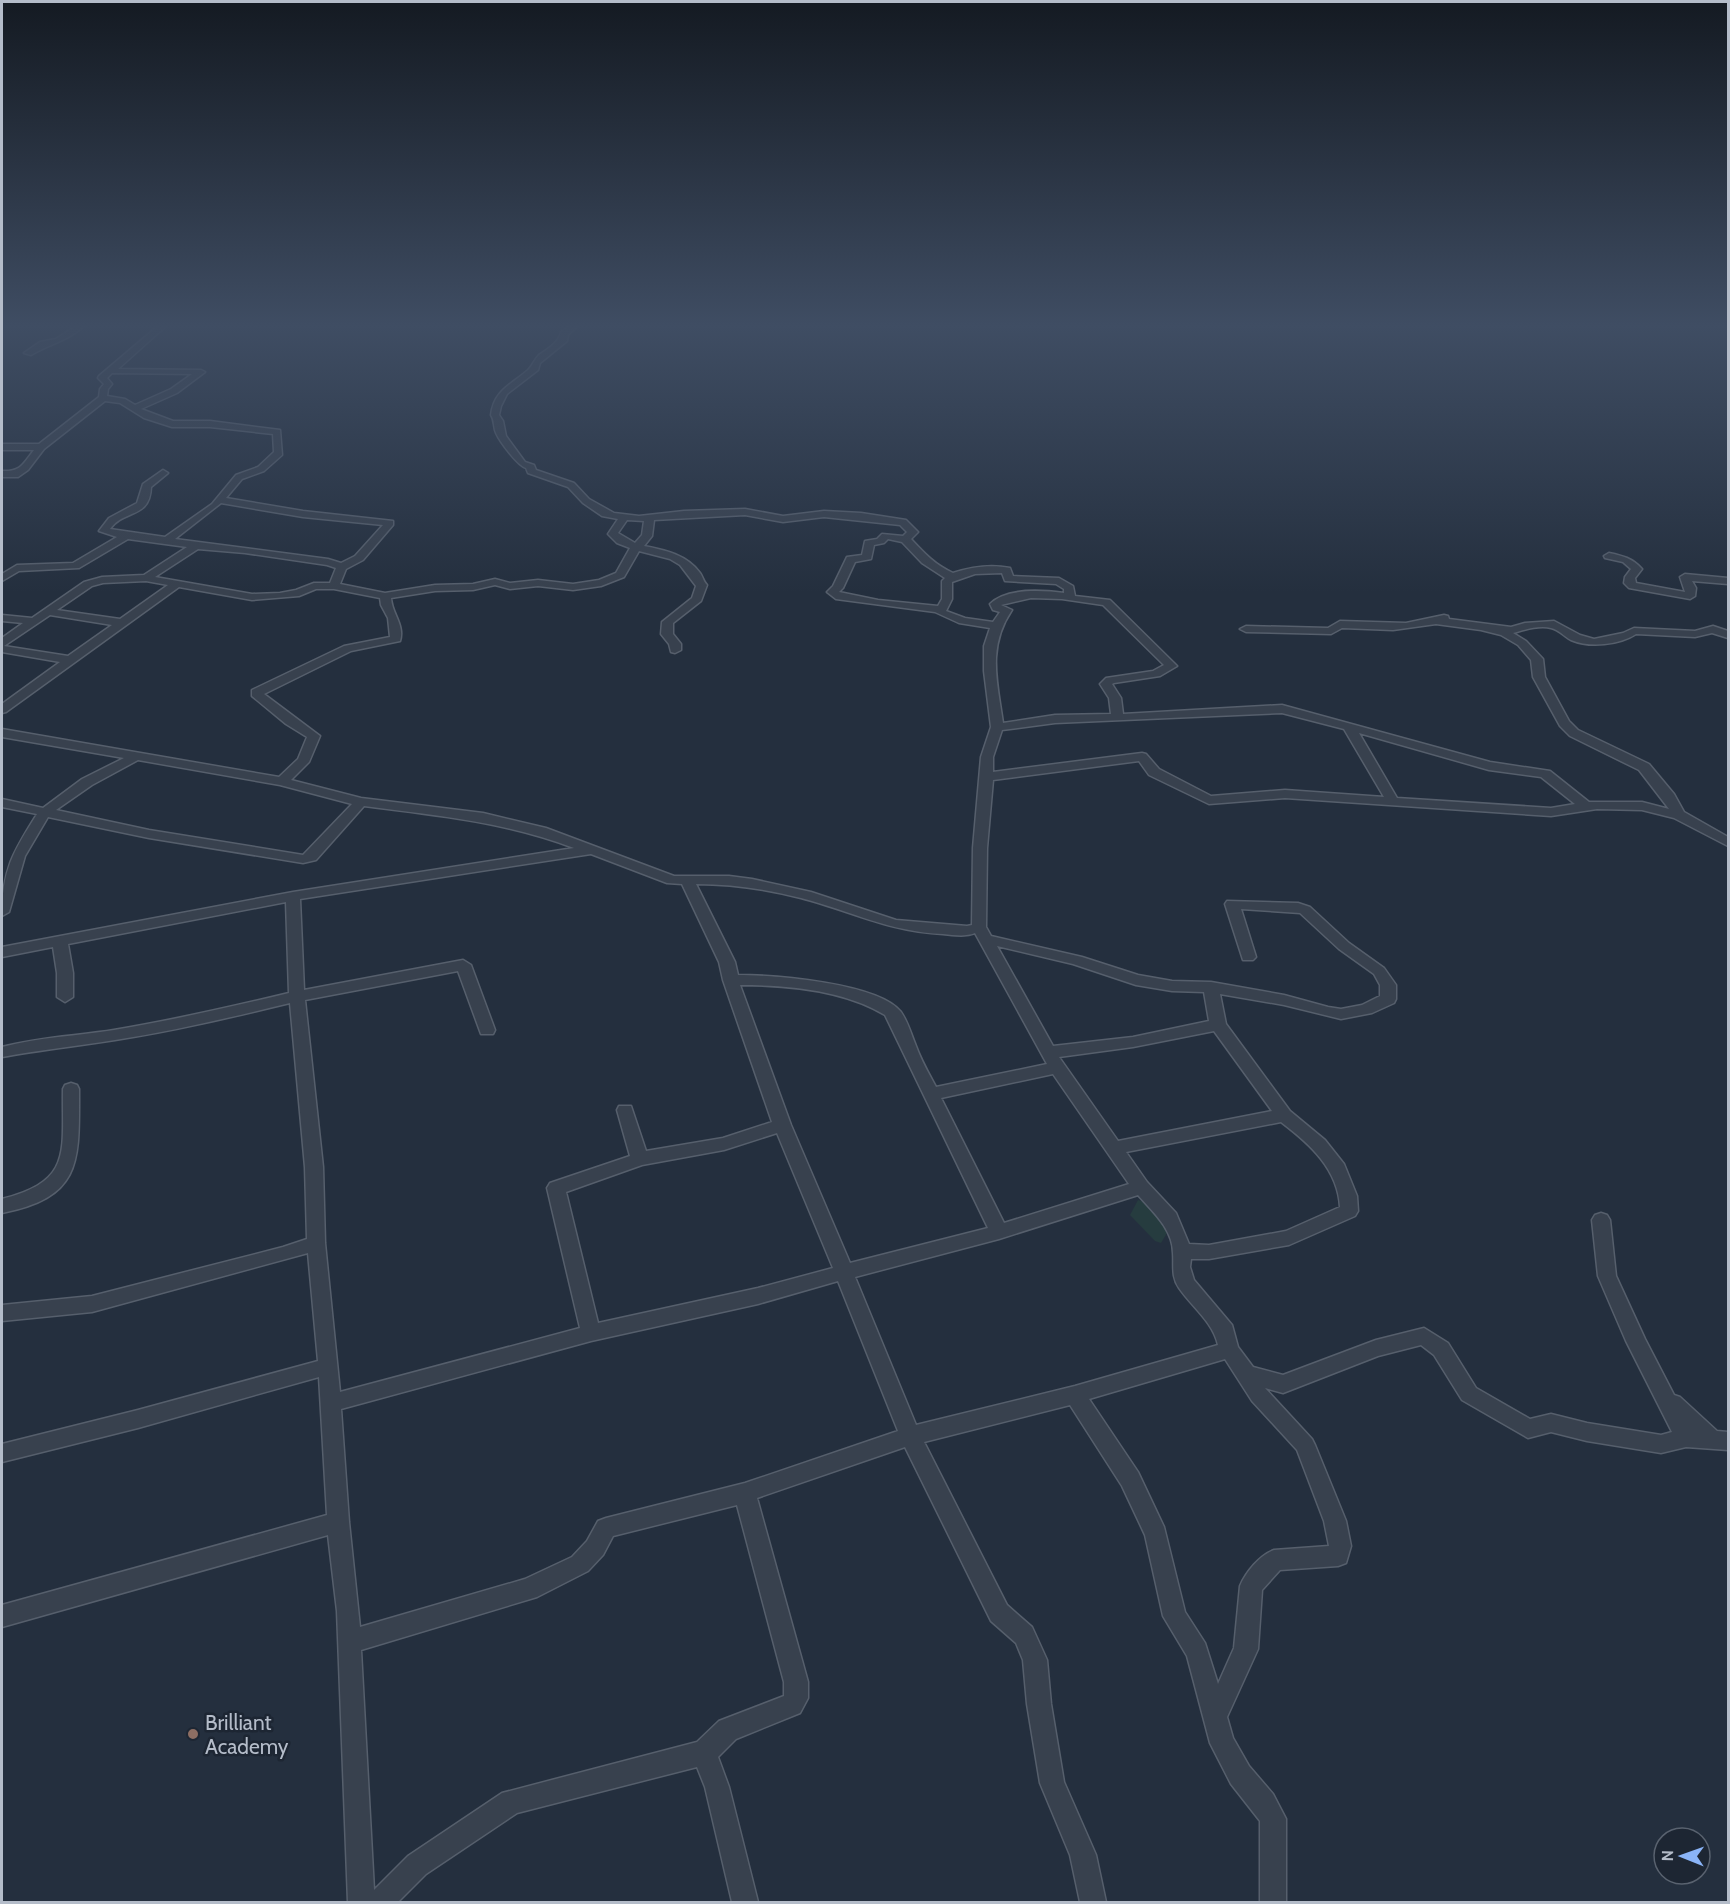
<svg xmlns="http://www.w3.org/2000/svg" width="1730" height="1904" font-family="Cabin,sans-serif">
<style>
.green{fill:#263c3f}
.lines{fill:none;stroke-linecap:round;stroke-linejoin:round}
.street-casing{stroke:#565f6c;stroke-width:3}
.street{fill:#38414e;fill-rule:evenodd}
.education-dot{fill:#8d6e63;stroke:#1d2633;stroke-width:2}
.labels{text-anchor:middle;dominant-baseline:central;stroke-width:5;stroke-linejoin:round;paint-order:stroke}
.near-poi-label{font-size:21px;fill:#b4bcc9;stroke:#1d2633;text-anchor:start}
</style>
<rect width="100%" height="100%" fill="#242f3e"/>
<path class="green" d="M1138 1200 1155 1205 1170 1228 1161 1243 1155 1241 1130 1215Z"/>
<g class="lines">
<defs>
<path id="street" d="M76 326H84C68 341 49 344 31 355L24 353 40 342 56 339Z
M158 326H166L118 369 201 370 205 372 177 393 141 409 173 421H210L280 430 282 455 264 471 242 479 226 498 303 511 393 521V525L363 560 346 569 340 584 385 593 435 585 473 584 495 579 510 583 538 580 573 584 599 580 616 573 630 548 617 543 608 534 618 519 602 516 583 503 568 487 528 473 526 468C518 466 500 442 496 433 493 426 495 421 491 415 494 390 511 385 528 370 533 365 534 360 539 355 548 349 559 342 561 332L570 326H577L568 335 567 341 540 363 538 370 507 394 501 406 499 415 503 421 506 436 525 462 534 465 536 470 574 483 589 499 614 513 639 516 684 511 745 509 783 516 824 511 861 513 906 520 918 532 911 539C924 553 935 565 953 573 971 567 991 564 1010 568L1013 576 1059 578 1073 586 1075 596 1110 600 1177 666 1160 676 1114 683 1112 684 1121 698 1123 714 1282 705 1490 762 1550 771 1589 802H1642L1669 809 1639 770 1570 736 1560 726 1533 677 1531 660 1518 645 1501 635 1481 630 1436 624 1393 630 1342 628 1331 634 1246 632 1240 629 1246 626 1328 628 1340 621 1406 623 1444 615 1448 616 1449 619 1511 627 1525 623 1554 621 1580 635 1594 639 1623 633 1634 628 1695 631 1713 626 1728 631V638L1712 633 1695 637 1636 634C1619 645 1590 648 1571 640 1565 637 1558 629 1551 628 1539 625 1524 630 1513 633L1526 641 1543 659 1545 677 1569 721 1578 730 1649 764 1674 794 1684 812 1728 837V846L1674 818 1642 810 1597 809 1551 816 1285 798 1209 804 1149 775 1139 761 993 780 987 848 986 927 991 936 1082 957 1138 975 1172 981 1211 982 1284 995 1328 1007 1341 1009 1362 1005 1380 996V985L1374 974 1339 949 1300 913 1241 909 1256 957 1253 960H1243L1225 904 1227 901 1298 903 1310 907 1349 943 1384 968 1396 985V999L1394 1003 1372 1013 1341 1019 1284 1005 1220 994 1226 1024 1290 1111 1325 1140 1344 1164 1357 1196 1358 1211 1355 1216 1289 1245 1209 1259H1191L1190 1267 1194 1280 1232 1325 1238 1347 1253 1367 1283 1375 1376 1340 1424 1328 1448 1343 1476 1388 1530 1419 1551 1414 1587 1423 1661 1435 1672 1432 1626 1341 1598 1276 1592 1220 1595 1215 1601 1213 1607 1215 1610 1220 1616 1276 1645 1339 1674 1395 1680 1397 1717 1431 1728 1432V1450L1686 1447 1661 1453 1587 1441 1551 1432 1528 1438 1462 1400 1434 1355 1421 1345 1378 1356 1283 1393 1265 1388 1312 1439 1315 1445 1346 1521 1351 1546 1346 1563 1338 1566 1280 1570 1262 1590 1258 1649 1227 1717 1233 1738 1249 1766 1273 1794 1286 1819V1902H1260V1821L1231 1784 1210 1743 1187 1656 1163 1616 1145 1535 1122 1486 1070 1405 924 1442 1007 1605 1032 1627 1047 1660 1051 1704 1064 1782 1096 1855 1106 1902H1080L1070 1855 1040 1783 1027 1704 1023 1660 1016 1643 991 1621 905 1447 757 1498 808 1682V1698L800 1713 736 1739 718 1757 729 1787 758 1902H732L705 1787 697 1767 517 1813 426 1874 398 1902H348L337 1611 328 1535 2 1627V1605L327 1515 319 1377 138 1428 2 1462V1444L138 1410 318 1361 308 1253 92 1312 2 1321V1305L92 1296 283 1247 307 1239 305 1167 290 1003C232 1017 174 1031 115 1040 77 1046 39 1050 2 1057V1047C39 1037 77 1036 114 1030 173 1020 231 1007 289 993L286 902 68 944 73 973V997L65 1002 57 997V973L53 947 2 957V947L293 892 574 848C502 821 439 816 364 806L316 860 303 863 149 838 48 817 25 856 9 912 2 916C2 870 13 852 37 814L2 807V799L43 808 82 779 124 758 2 737V729L279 777 298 759 307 737 286 724 252 696V690L344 646 390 637 388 618 381 605 380 598 334 589H316L299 596 252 600 179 587 6 712 2 713V704L60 662 2 652V638L23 623 2 621V615L32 618 84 582 102 577 144 575 187 547 128 539 79 568 19 571 2 581V574L17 565 73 563 117 537 99 531 109 518 137 503 143 484 163 470 168 473 151 487C150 519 124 509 110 529L165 537 212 504 236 475 258 467 274 452 273 434 210 427H172L144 418 120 403 105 401 44 449 28 470 18 477H2V471C21 472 23 464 34 450H2V444H39L99 397 100 389 104 384 98 378 99 376ZM112 373 192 374 171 389 135 405 125 399 107 396 108 389 112 384 107 378ZM221 503 303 517 383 525 355 556 341 563 328 559 175 539ZM745 515 783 522 824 517 900 525 907 532 903 536 882 534 877 539 865 541 862 555 847 557 833 586 827 592 836 599 935 612 959 623 990 628 984 646V671L991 727 981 757 973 848 972 925 967 926 896 920 811 892 752 879 729 876H674L546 828 483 813 361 798 291 780 309 762 320 736 264 694 351 651 400 641C405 625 392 614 391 598L435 591 473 590 495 585 510 589 538 586 573 590 601 586 624 577 639 551 670 559 680 565 696 586 692 598 662 622 661 634 669 644 671 652 675 653 681 650V644L673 634V623L701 601 707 585C703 581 703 577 700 573 687 555 665 550 644 546L652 536 654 520ZM627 520 644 521 642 535 635 543 618 533ZM888 539 902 542 922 563 945 578 942 581V599L938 606 878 600 839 592 843 588 855 562 871 559 874 545 884 543ZM198 549 245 553 327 565 336 568 330 583H314L296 590 280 593 252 594 155 577ZM1002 573 1005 581 1056 584 1064 589V593C1042 590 1006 588 990 604L993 610 1000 612 993 622 965 618 946 611 952 599V582L975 574ZM146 581 168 585 120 619 57 610 92 586 103 583ZM1031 598 1062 599 1103 605 1164 665 1153 671 1106 678 1100 684 1109 698 1111 714 1055 715 1003 723C997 681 987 647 1012 610L1001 605ZM50 615 112 625 68 656 4 646ZM1282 713 1344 729 1384 797 1285 790 1211 796 1159 769 1146 754 1142 753 993 772V757L1002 730 1055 723ZM1359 733 1489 770 1541 777 1575 804 1551 808 1397 798ZM138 760 280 785 352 804 303 855 149 830 56 810 92 785ZM591 854 667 883 682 884 719 962 723 980 772 1122 723 1138 646 1151 631 1106H619L617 1110 630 1156 550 1183 547 1188 580 1328 340 1392 325 1243 323 1167 305 1000 458 971 481 1034H493L495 1030 471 965 463 960 304 990 300 899ZM696 884C732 884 766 889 801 898 851 911 890 932 943 934 954 935 965 937 975 933L1047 1064 936 1087C929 1074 921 1060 916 1046 911 1034 908 1022 901 1012 879 983 773 975 738 975L735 962ZM997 946 1073 964 1136 985 1172 991 1204 992 1209 1021 1133 1037 1053 1046ZM740 985C788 985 844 990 885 1015L988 1228 850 1263 791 1125ZM1214 1031 1272 1111 1118 1141 1059 1057 1133 1047ZM1053 1074 1129 1184 1004 1223 941 1098ZM1281 1122C1310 1144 1338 1169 1340 1207L1286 1231 1209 1245 1189 1244 1176 1213 1147 1182 1126 1152ZM777 1133 833 1268 758 1288 598 1323 566 1192 642 1165 724 1150ZM1138 1195C1152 1211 1173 1229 1173 1253 1174 1266 1171 1276 1179 1288 1192 1307 1213 1322 1218 1345L1075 1386 916 1425 855 1277 999 1239ZM838 1281 898 1431 745 1483 606 1518 598 1521 587 1541 572 1557 525 1579 360 1627 349 1522 341 1409 591 1341 758 1304ZM1225 1359 1252 1401 1297 1450 1324 1521 1329 1546 1274 1550C1260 1555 1246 1572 1240 1586L1234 1648 1218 1684 1205 1643 1185 1612 1164 1527 1138 1472 1089 1399ZM737 1505 784 1682V1696L719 1721 697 1742 502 1793 408 1856 374 1890 361 1650 537 1597 588 1571 603 1555 613 1536Z
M1609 553C1623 556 1632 558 1642 569L1635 578 1636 583 1685 592 1680 577 1685 574 1728 578V584L1692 581 1696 588 1695 596 1690 599 1629 588 1624 583 1625 577 1631 569 1623 562 1605 558 1604 556Z
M71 1083 77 1085 79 1089C79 1161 83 1197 2 1213V1199C73 1181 62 1152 63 1089L65 1085Z"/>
</defs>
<use href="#street" class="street-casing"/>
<use href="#street" class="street"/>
</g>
<linearGradient id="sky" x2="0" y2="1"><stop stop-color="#141a22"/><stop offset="0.55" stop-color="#3f4d63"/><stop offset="1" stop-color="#3f4d63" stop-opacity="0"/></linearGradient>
<rect width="1730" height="592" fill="url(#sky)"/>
<circle class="education-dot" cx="193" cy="1734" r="6"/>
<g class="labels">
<g class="near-poi-label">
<text x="205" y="1722">Brilliant<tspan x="205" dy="24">Academy</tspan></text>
</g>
</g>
<rect width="1730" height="1904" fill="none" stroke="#b4bcc9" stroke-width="6"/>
<g transform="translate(1682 1856) rotate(271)"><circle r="28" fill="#1d2633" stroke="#59626f" stroke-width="1.5"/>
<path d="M0-4.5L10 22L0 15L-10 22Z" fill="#8ab4f8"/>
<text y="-9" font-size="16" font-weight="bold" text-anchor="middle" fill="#b4bcc9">N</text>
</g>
</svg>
